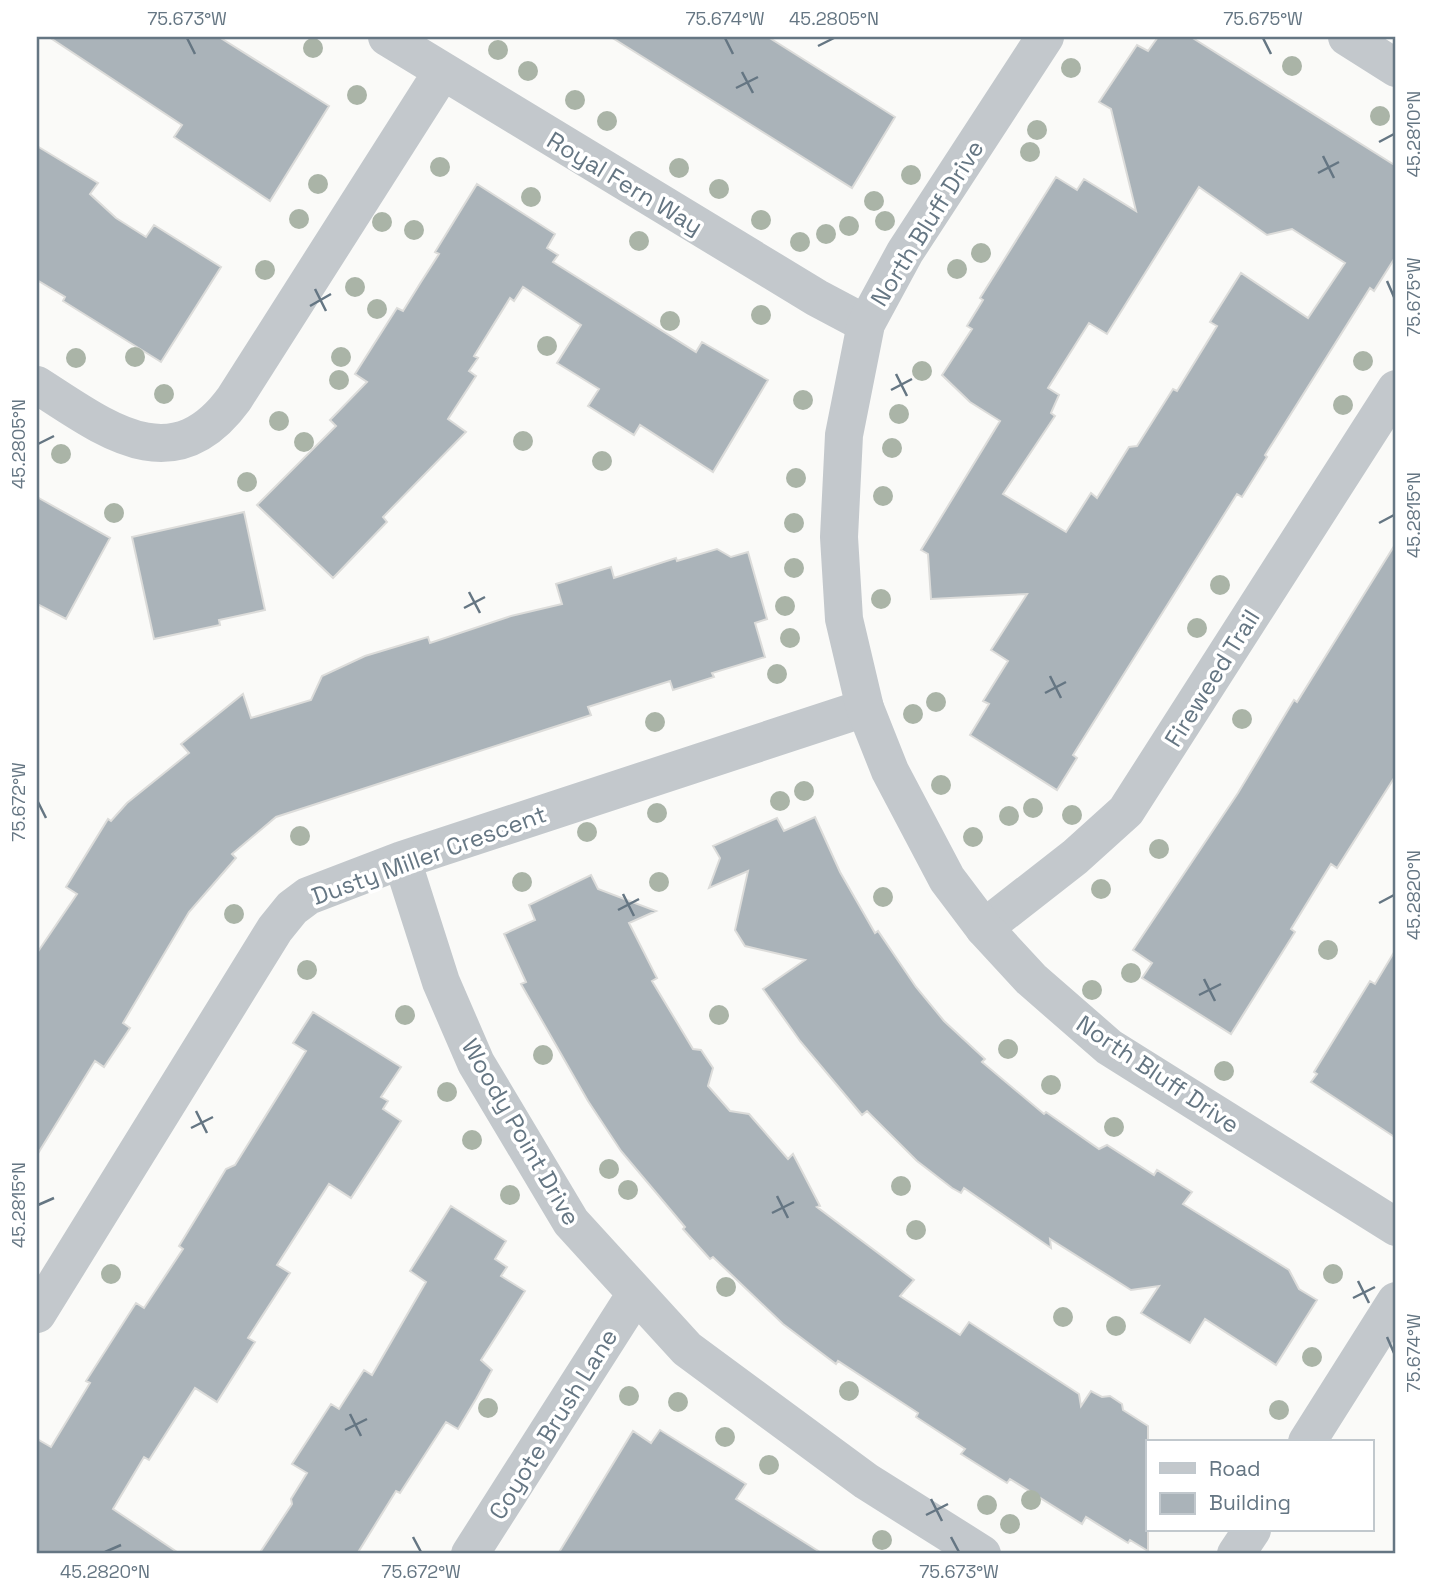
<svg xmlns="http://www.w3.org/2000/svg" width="1433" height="1591" font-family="'Space Grotesk',sans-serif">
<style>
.building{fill:#aab3b9;stroke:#dcdcda;stroke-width:2;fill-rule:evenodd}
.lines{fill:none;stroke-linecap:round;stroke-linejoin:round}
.minor{stroke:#c3c8cc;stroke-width:38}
.tertiary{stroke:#c3c8cc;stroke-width:38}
.tree{fill:#aab4a7}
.ticks{fill:none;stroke:#657683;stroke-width:2.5}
.labels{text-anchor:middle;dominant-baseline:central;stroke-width:7;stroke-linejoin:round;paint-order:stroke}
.street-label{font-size:24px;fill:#657683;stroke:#fff}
.neatline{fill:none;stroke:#657683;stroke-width:2.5}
.ticks-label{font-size:18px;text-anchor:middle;fill:#657683}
</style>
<rect width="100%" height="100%" fill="#fafaf8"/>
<path class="building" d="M49 37H219L329 106 270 201 174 137 182 125Z
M611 37H768L895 117 852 188Z
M1158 37H1191L1396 166V256L1374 291 1370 288 1265 455 1267 457 1242 497 1237 494 1188 572 1073 755 1077 758 1057 790 970 735 989 704 983 701 1008 661 991 650 1027 594 931 599 928 554 921 550 1000 421 970 402 942 375 972 329 967 326 983 300 980 298 1056 177 1077 190 1084 179 1136 211 1111 109 1099 102 1137 45 1148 51ZM1199 187 1267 235 1292 229 1345 263 1308 318 1241 273 1210 322 1217 326 1177 391 1173 389 1137 446 1129 447 1097 498 1091 493 1066 532 1003 494 1055 416 1051 413 1059 395 1048 388 1089 323 1107 334Z
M37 146 98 183 90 194 116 218 146 237 154 225 221 267 161 362 63 301 65 297 37 280Z
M477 184 555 234 547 248 558 255 553 262 696 352 702 342 768 380 713 472 640 425 634 435 588 406 599 389 557 363 581 325 523 287 514 301 510 298 474 356 478 358 469 371 476 376 448 419 466 432 383 517 387 522 333 578 257 505 336 426 330 420 367 382 355 374 397 308 403 311 421 282 439 254 435 252Z
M37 497 110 538 66 619 37 604Z
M244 512 265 610 219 620 220 625 154 639 132 537Z
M1396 543V775L1337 868 1331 864 1291 929 1295 932 1231 1034 1142 978 1152 963 1133 950 1238 793 1294 700 1297 702Z
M717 549 731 557 748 552 767 619 755 623 765 657 712 673 714 677 673 690 670 681 588 707 591 715 276 817 232 854 236 858 189 912 123 1023 130 1028 104 1067 95 1061 37 1155V953L77 894 66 887 108 819 111 821 127 803 189 753 181 744 243 694 251 718 311 700 322 676 365 656 428 637 430 643 511 616 562 604 556 584 611 567 614 578 676 558 677 561Z
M815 817 840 872 875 933 878 931 916 987 944 1021 985 1059 982 1062 1044 1114 1046 1112 1099 1149 1107 1145 1154 1175 1157 1170 1192 1192 1183 1204 1289 1270 1299 1289 1317 1300 1276 1365 1205 1319 1190 1343 1141 1313 1159 1286 1131 1290 1050 1239 1051 1248 964 1188 961 1193 952 1188 917 1161 867 1111 862 1115 800 1041 763 989 805 960 745 946 735 930 748 871 709 888 720 858 713 846 777 818 784 831Z
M591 875 598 889 656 911 629 923 657 978 652 981 693 1049 701 1050 713 1068 708 1086 730 1111 749 1114 788 1159 793 1154 820 1206 817 1207 914 1280 900 1296 960 1335 969 1322 1079 1394 1081 1406 1091 1391 1102 1397 1110 1396 1122 1404 1123 1410 1148 1426V1551L1130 1540 1128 1543 1086 1517 1082 1524 1010 1479 1007 1483 961 1454 965 1449 916 1417 918 1413 838 1361 836 1364 783 1324 713 1257 710 1259 683 1229 685 1227 621 1151 588 1101 521 984 526 982 504 934 535 920 529 905Z
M1396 949V1138L1311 1082 1317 1074 1314 1072 1370 981 1375 984Z
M313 1012 401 1067 381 1097 388 1101 383 1109 401 1121 351 1198 329 1184 277 1265 290 1273 248 1338 255 1342 217 1402 195 1388 149 1460 144 1457 113 1509 180 1554H37V1439L51 1447 90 1383 86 1381 136 1303 144 1308 183 1249 179 1246 206 1202 226 1169 235 1165 306 1051 293 1043Z
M451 1206 506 1241 495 1259 507 1267 501 1276 525 1291 481 1360 492 1370 476 1399 458 1429 446 1422 400 1493 396 1491 357 1554H259L292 1504 291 1499 307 1473 292 1464 331 1404 339 1409 364 1370 372 1375 426 1282 410 1271Z
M660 1430 746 1484 736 1499 823 1554H558L633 1431 651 1443Z"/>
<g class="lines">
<path class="minor" d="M387 37 817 298 866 324
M1347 37 1396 68
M37 385C103 427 172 484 234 399L442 72
M402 860 441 982 476 1063 571 1222 687 1349 866 1481 982 1554
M984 928 1075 857 1126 811 1396 389
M37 1314 275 929 292 908 308 896 402 860 865 708
M1307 1442 1396 1301
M470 1554 635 1295
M1236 1554 1252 1530"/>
<path class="tertiary" d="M1045 37 905 252 866 324 844 435 839 537 844 619 865 708 890 771 947 879 984 928 1031 979 1109 1047 1396 1227"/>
</g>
<g class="tree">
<circle cx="313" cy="48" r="10"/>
<circle cx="498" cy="50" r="10"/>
<circle cx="1292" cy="66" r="10"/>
<circle cx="1071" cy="68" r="10"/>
<circle cx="528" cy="71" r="10"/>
<circle cx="357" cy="95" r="10"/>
<circle cx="575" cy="100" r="10"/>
<circle cx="1380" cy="116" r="10"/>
<circle cx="607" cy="121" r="10"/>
<circle cx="1037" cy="130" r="10"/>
<circle cx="1030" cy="152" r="10"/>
<circle cx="440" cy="167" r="10"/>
<circle cx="679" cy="168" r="10"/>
<circle cx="911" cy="175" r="10"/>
<circle cx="318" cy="184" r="10"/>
<circle cx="719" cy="189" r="10"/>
<circle cx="531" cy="197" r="10"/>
<circle cx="874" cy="201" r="10"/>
<circle cx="299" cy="219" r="10"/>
<circle cx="761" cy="220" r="10"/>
<circle cx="885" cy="221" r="10"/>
<circle cx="382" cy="222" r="10"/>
<circle cx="849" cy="226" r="10"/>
<circle cx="414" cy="230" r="10"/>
<circle cx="826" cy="234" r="10"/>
<circle cx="639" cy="241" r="10"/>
<circle cx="800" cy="242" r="10"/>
<circle cx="981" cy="253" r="10"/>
<circle cx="957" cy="269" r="10"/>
<circle cx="265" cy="270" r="10"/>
<circle cx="355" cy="287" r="10"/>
<circle cx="377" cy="309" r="10"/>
<circle cx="761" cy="315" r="10"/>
<circle cx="670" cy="321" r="10"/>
<circle cx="547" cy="346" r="10"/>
<circle cx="135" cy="357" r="10"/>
<circle cx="341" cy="357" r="10"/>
<circle cx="76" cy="358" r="10"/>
<circle cx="1363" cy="361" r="10"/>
<circle cx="922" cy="371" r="10"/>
<circle cx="339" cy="380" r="10"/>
<circle cx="164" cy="394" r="10"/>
<circle cx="803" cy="400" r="10"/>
<circle cx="1343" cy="405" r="10"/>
<circle cx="899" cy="414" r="10"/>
<circle cx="279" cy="421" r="10"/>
<circle cx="523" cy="441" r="10"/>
<circle cx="304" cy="442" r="10"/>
<circle cx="892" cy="448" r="10"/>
<circle cx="61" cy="454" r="10"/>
<circle cx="602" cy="461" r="10"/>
<circle cx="796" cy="478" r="10"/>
<circle cx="247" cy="482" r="10"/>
<circle cx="883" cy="496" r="10"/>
<circle cx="114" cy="513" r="10"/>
<circle cx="794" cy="523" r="10"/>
<circle cx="794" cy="568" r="10"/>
<circle cx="1220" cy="585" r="10"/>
<circle cx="881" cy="599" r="10"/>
<circle cx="785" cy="606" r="10"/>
<circle cx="1197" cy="628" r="10"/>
<circle cx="790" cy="638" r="10"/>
<circle cx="777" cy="674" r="10"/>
<circle cx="936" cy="702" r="10"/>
<circle cx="913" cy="714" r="10"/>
<circle cx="1242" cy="719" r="10"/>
<circle cx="655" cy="722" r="10"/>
<circle cx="941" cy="785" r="10"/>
<circle cx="804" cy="791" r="10"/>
<circle cx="780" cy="801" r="10"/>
<circle cx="1033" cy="808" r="10"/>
<circle cx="657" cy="813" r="10"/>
<circle cx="1072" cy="815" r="10"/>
<circle cx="1009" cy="816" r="10"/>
<circle cx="587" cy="832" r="10"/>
<circle cx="300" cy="836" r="10"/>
<circle cx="973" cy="837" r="10"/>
<circle cx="1159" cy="849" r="10"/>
<circle cx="522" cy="882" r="10"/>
<circle cx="659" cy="882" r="10"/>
<circle cx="1101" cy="889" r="10"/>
<circle cx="883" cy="897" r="10"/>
<circle cx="234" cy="914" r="10"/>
<circle cx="1328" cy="950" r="10"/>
<circle cx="307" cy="970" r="10"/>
<circle cx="1131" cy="973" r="10"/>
<circle cx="1092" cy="990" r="10"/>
<circle cx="405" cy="1015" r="10"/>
<circle cx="719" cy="1015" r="10"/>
<circle cx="1008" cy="1049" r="10"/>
<circle cx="543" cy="1055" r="10"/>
<circle cx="1224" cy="1071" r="10"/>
<circle cx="1051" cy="1085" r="10"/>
<circle cx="447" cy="1092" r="10"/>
<circle cx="1114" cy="1127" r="10"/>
<circle cx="472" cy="1140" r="10"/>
<circle cx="609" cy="1169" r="10"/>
<circle cx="901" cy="1186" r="10"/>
<circle cx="628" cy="1190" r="10"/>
<circle cx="510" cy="1195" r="10"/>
<circle cx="916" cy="1230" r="10"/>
<circle cx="111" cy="1274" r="10"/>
<circle cx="1333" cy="1274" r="10"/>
<circle cx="726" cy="1287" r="10"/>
<circle cx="1063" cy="1317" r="10"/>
<circle cx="1116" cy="1326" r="10"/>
<circle cx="1312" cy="1357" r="10"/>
<circle cx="849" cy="1391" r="10"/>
<circle cx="629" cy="1396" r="10"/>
<circle cx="678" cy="1402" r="10"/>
<circle cx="488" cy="1408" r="10"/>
<circle cx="1279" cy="1410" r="10"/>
<circle cx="725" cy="1437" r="10"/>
<circle cx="769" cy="1465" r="10"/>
<circle cx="1031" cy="1500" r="10"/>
<circle cx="987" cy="1505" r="10"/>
<circle cx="1010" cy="1524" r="10"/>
<circle cx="882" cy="1540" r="10"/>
</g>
<path class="ticks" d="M187 38 195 54M725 38 733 54M1263 38 1271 54M818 46 834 38M742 72 753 93M736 88 758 77M1379 142 1394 134M1323 156 1334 178M1318 173 1339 162M1387 281 1394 297M315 289 326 311M310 306 331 294M896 374 907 396M891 390 912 379M38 444 54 436M1379 523 1394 515M469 592 480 613M464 608 485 597M1050 676 1061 698M1045 693 1066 682M38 802 46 818M623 894 634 916M1379 903 1394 895M618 910 639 899M1204 979 1215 1001M1199 995 1221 984M196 1111 207 1133M191 1128 213 1117M777 1196 788 1218M38 1205 54 1198M772 1213 794 1202M1358 1281 1369 1303M1353 1298 1375 1287M1387 1337 1394 1353M350 1414 361 1436M345 1430 367 1419M931 1499 942 1521M926 1515 948 1504M413 1537 421 1552M951 1537 959 1552M105 1552 121 1545"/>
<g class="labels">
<g class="street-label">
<text transform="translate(625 183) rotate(31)">Royal Fern Way</text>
<text transform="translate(927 223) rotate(-58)">North Bluff Drive</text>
<text transform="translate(1212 678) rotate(-58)">Fireweed Trail</text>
<text transform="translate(429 855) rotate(-20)">Dusty Miller Crescent</text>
<text transform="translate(1158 1074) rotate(34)">North Bluff Drive</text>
<text transform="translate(521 1132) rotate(60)">Woody Point Drive</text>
<text transform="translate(553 1424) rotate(-58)">Coyote Brush Lane</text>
</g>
</g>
<rect width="1433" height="1591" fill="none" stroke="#ffffff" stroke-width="77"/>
<rect x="1146" y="1440" width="228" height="91" fill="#ffffff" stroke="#c1c8cd" stroke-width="2"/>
<rect x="1160" y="1463" width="35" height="10" fill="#c3c8cc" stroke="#c1c8cd" stroke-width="2"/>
<text x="1209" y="1476" font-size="21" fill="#657683">Road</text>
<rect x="1160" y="1493" width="35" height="21" fill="#aab3b9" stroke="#c1c8cd" stroke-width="2"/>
<text x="1209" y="1510" font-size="21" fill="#657683">Building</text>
<rect x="38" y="38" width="1356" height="1514" class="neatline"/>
<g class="ticks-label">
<text x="187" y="25">75.673°W</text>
<text x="725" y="25">75.674°W</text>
<text x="834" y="25">45.2805°N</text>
<text x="1263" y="25">75.675°W</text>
<text transform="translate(1414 134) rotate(-90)" y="6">45.2810°N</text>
<text transform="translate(1414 297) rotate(-90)" y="6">75.675°W</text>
<text transform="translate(19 444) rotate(-90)" y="6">45.2805°N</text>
<text transform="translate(1414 515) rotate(-90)" y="6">45.2815°N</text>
<text transform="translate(19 802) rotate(-90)" y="6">75.672°W</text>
<text transform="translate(1414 895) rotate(-90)" y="6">45.2820°N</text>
<text transform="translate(19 1205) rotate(-90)" y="6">45.2815°N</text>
<text transform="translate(1414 1353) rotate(-90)" y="6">75.674°W</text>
<text x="105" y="1578">45.2820°N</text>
<text x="421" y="1578">75.672°W</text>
<text x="959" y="1578">75.673°W</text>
</g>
</svg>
